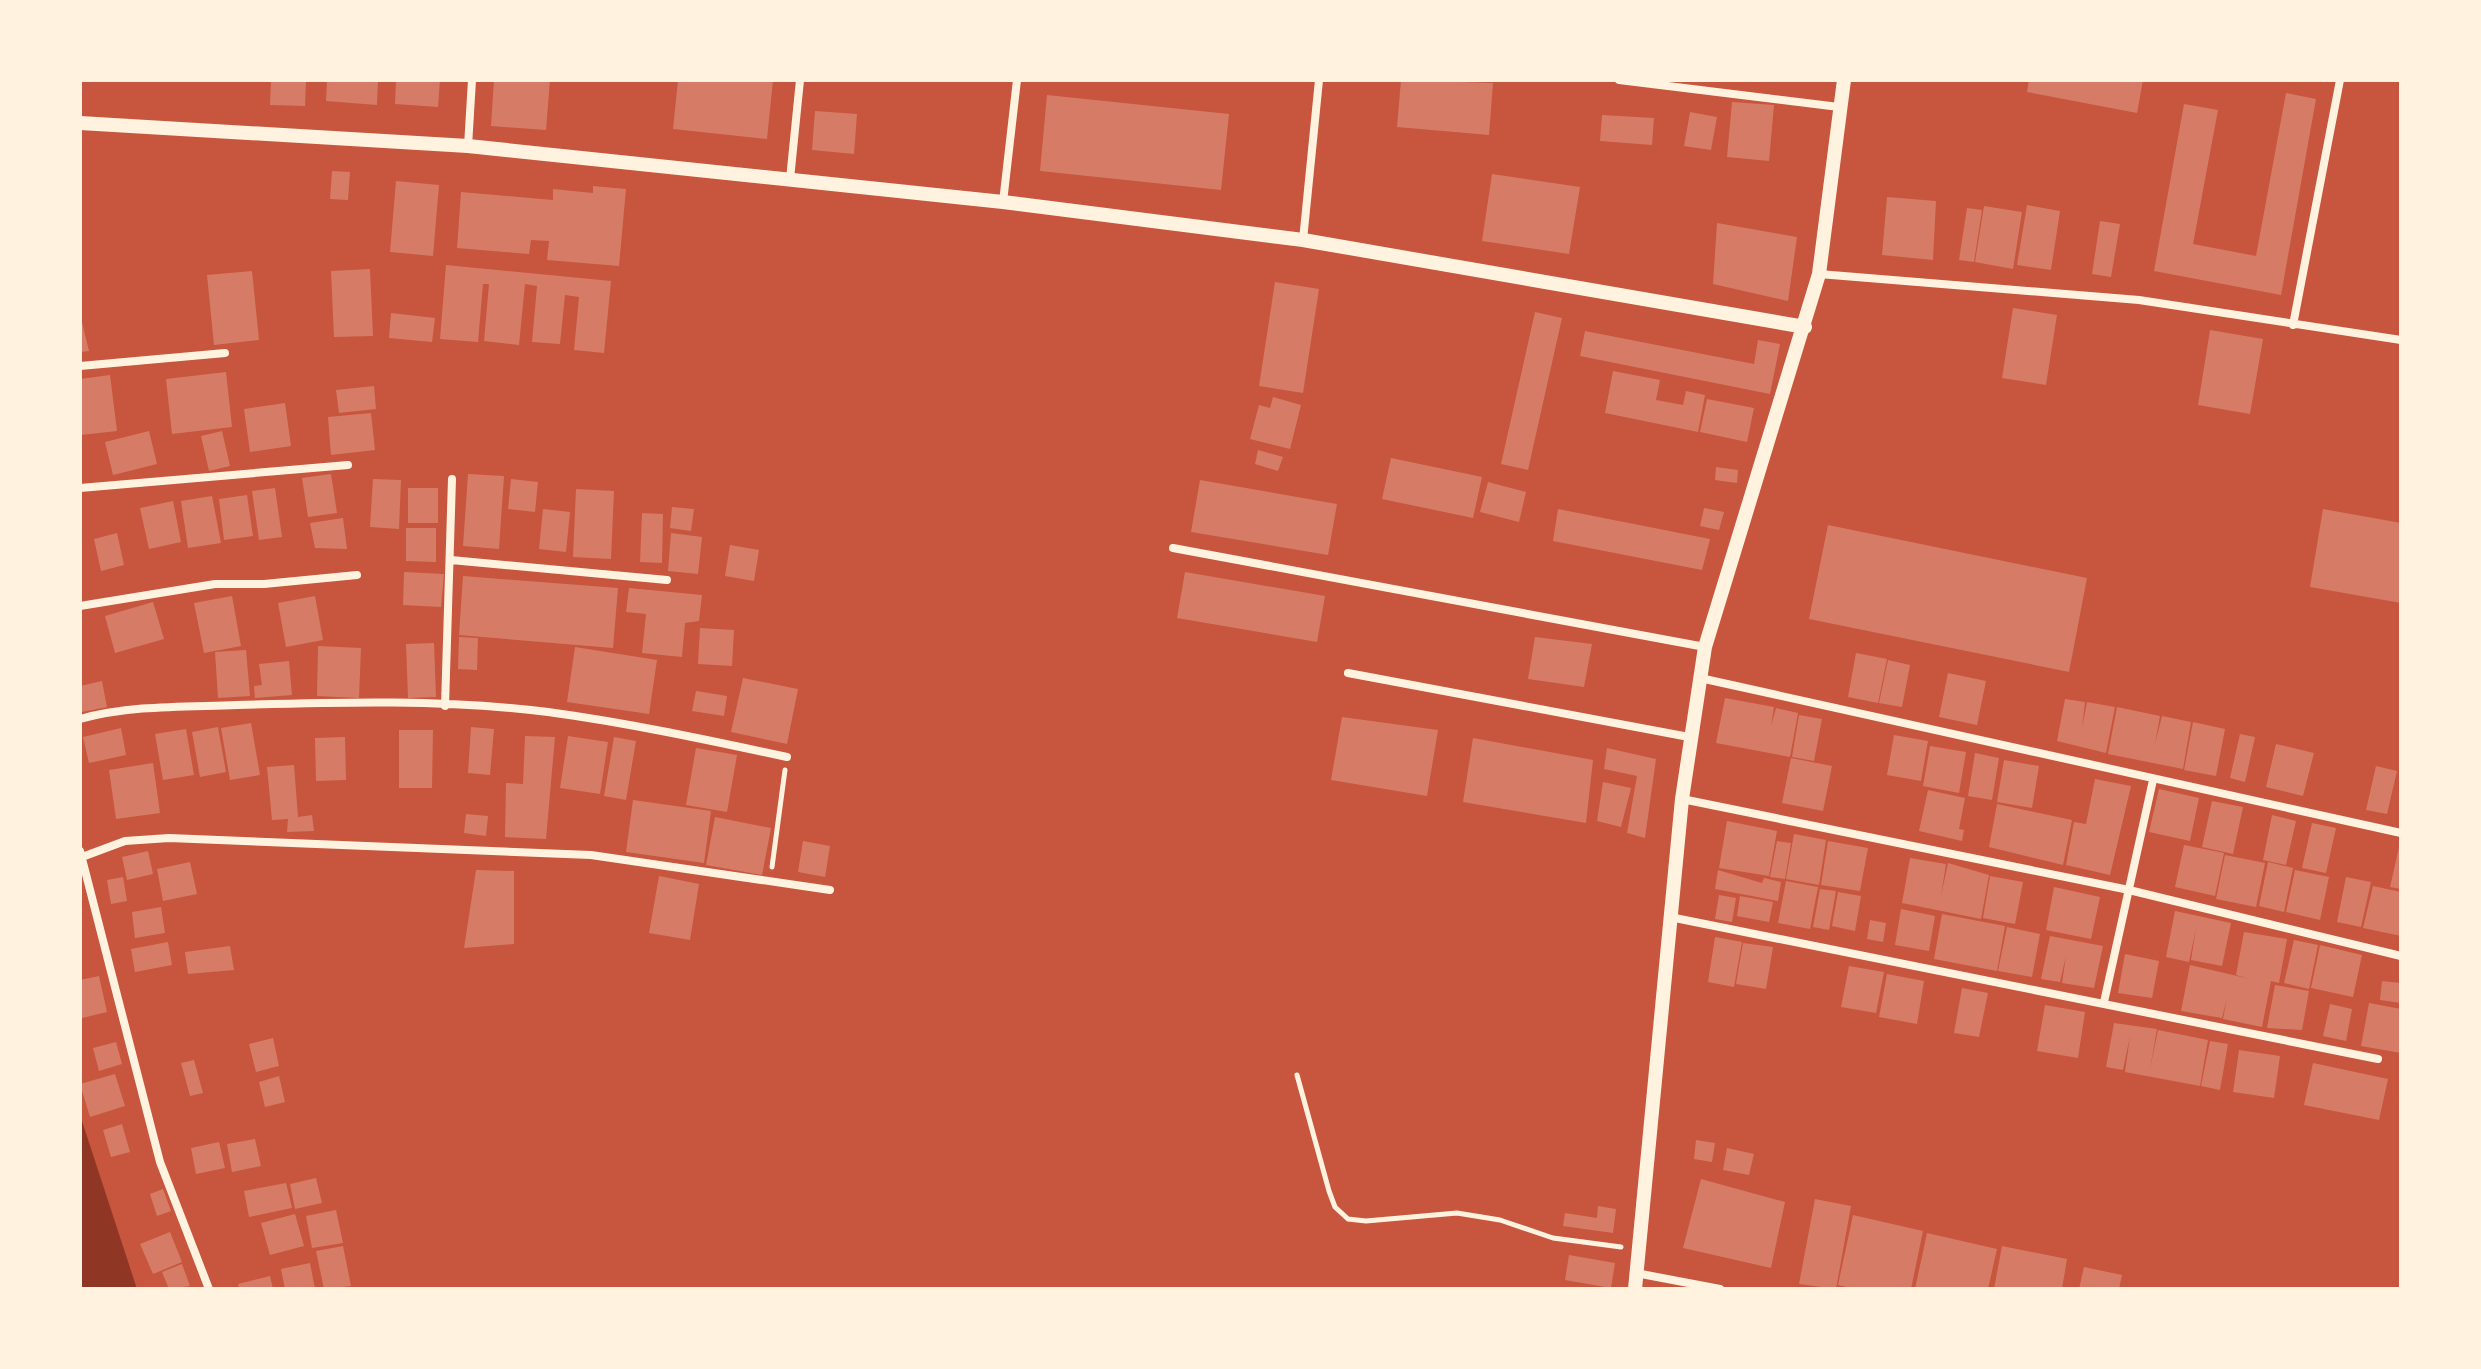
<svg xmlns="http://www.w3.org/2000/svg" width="2481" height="1369" font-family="'Archivo Narrow',sans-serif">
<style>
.water{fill:#8f3625}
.building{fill:#d67c66}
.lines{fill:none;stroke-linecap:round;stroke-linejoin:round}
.path{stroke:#fff3e0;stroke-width:5}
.minor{stroke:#fff3e0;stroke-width:8}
.tertiary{stroke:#fff3e0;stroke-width:14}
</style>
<rect width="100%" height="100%" fill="#c8553d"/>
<path class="water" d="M80 1115 137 1289H80Z"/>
<path class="building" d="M271 80H306L305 106 270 105Z
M327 80H378L377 105 326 101Z
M396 80H440L438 107 395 104Z
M494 80H550L546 130 491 126Z
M678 80H773L767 139 673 129Z
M1401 80 1493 83 1489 135 1397 127Z
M2029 80H2143L2137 113 2027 92Z
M2286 93 2316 99 2281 295 2154 271 2184 104 2218 110 2193 244 2256 256Z
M1047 95 1229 114 1221 190 1040 171Z
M1732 102 1774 105 1769 161 1727 157Z
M815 111 857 114 854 154 812 150Z
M1690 112 1717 117 1711 150 1684 146Z
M1602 115 1654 118 1652 145 1600 141Z
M332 171 350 172 348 200 330 199Z
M1492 174 1580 187 1569 254 1482 241Z
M396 181 439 185 433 256 390 252Z
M593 186 626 189 619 266 547 260 549 241 531 240 529 254 457 248 461 192 553 200V189L593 193Z
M1887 197 1936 201 1933 260 1882 255Z
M2027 205 2060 211 2051 270 2017 265Z
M1984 206 2022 212 2013 269 1975 262Z
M1967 208 1982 210 1974 262 1959 260Z
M2100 221 2120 224 2111 277 2092 274Z
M1717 223 1797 237 1788 301 1713 284Z
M446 265 611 281 604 353 574 350 579 297 565 295 560 344 532 342 537 286 525 284 519 345 484 341 489 284H483L478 342 440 339Z
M370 269 373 336 334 337 331 271Z
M252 271 259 340 214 345 207 275Z
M1275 282 1319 289 1303 393 1259 386Z
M2013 308 2057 315 2046 385 2002 378Z
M1535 312 1562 318 1528 470 1501 464Z
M391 313 435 318 432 342 389 338Z
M80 314 89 351 80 352Z
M2210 330 2263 339 2250 414 2198 405Z
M1585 331 1754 364 1758 340 1780 344 1770 394 1580 356Z
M1613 371 1660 380 1656 400 1683 405 1686 391 1705 395 1698 432 1605 413Z
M226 372 232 427 172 434 166 379Z
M110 375 117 431 81 435 80 379Z
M374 386 376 409 339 413 336 390Z
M1273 397 1301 405 1290 449 1250 439 1259 405 1270 408Z
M1707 399 1754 408 1747 442 1700 432Z
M285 403 291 446 250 452 244 409Z
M371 413 375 450 331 455 328 417Z
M149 431 157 464 113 475 105 442Z
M222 431 230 466 209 471 201 436Z
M1258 450 1283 457 1278 471 1255 464Z
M1391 458 1482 477 1473 518 1382 499Z
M1716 467 1738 470 1737 483 1715 480Z
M331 474 337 513 308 517 302 478Z
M468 474 504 476 499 549 463 546Z
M373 479 401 480 399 529 370 527Z
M511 479 538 482 535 512 508 509Z
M1200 480 1337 504 1328 555 1191 532Z
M1488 482 1526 492 1519 522 1480 512Z
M275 488 282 537 259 540 252 491Z
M408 488H438V523H408Z
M576 489 614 491 611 559 573 557Z
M247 495 253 536 224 540 219 499Z
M212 496 221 543 188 548 181 501Z
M173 501 181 542 149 549 140 508Z
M672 507 694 509 691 531 670 528Z
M1704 508 1724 512 1719 530 1700 526Z
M543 509 570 512 566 552 539 549Z
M1558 509 1710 539 1702 570 1553 541Z
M2323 509 2401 523V603L2310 587Z
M642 513 663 514 662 563 640 562Z
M343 518 347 549 315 548 310 523Z
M1828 525 2087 578 2069 672 1809 619Z
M406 528H436V562L406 561Z
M117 533 124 565 101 571 94 539Z
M671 533 702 537 698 574 668 571Z
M730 545 759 550 754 581 725 576Z
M404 572 444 574 441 607 403 605Z
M1185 572 1325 596 1317 642 1177 618Z
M463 576 618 588 613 648 459 635Z
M629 588 702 595 699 621 685 623 682 657 642 653 646 614 626 612Z
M232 596 241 646 204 653 194 603Z
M315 596 323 640 286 647 278 603Z
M153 602 164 639 115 653 105 616Z
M700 628 734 630 732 666 698 664Z
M459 637 478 638 477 670 458 669Z
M1535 637 1592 644 1584 687 1528 679Z
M434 643 436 697 408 698 406 644Z
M318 646 361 648 359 698 317 696Z
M575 647 657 660 649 714 567 702Z
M246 650 250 696 218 698 215 652Z
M1856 653 1887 659 1878 703 1848 697Z
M1888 660 1910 665 1902 707 1879 703Z
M289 661 292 695 255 698 254 686 262 685 259 664Z
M1948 673 1986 681 1977 725 1939 717Z
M743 678 798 689 787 744 731 732Z
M102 681 107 707 82 712 80 686Z
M696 691 727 696 724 716 692 711Z
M1725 698 1774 707 1771 726 1776 708 1798 713 1790 757 1716 743Z
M2065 699 2085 702 2082 728 2087 702 2115 707 2106 753 2057 741Z
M2117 707 2160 716 2155 744 2162 716 2191 722 2183 769 2108 754Z
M1799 715 1822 719 1814 761 1792 757Z
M1342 717 1438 730 1427 796 1331 780Z
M2193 722 2225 729 2216 776 2184 770Z
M251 723 260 775 230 780 221 728Z
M218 727 226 772 200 777 192 732Z
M471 727 494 729 490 775 468 773Z
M121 728 126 755 89 763 83 737Z
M186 729 194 775 163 780 155 734Z
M399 730H433L432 788H399Z
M2240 734 2255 737 2245 782 2230 778Z
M1894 735 1928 741 1921 781 1887 775Z
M525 736 555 737 546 839 505 837 506 783 523 784Z
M568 736 608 742 600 794 560 788Z
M345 737 346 780 316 781 315 738Z
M614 737 636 741 626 800 604 796Z
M1473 738 1593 760 1586 823 1463 802Z
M2276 744 2314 753 2303 796 2266 787Z
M1930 746 1966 752 1959 793 1923 786Z
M696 748 737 755 727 812 686 805Z
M1607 748 1656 759 1645 838 1627 833 1637 776 1604 769Z
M1975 753 1999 758 1992 800 1968 796Z
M1791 758 1832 766 1823 811 1782 803Z
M2004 760 2039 766 2032 808 1997 802Z
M153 763 160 813 116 819 109 770Z
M294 765 298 817 312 815 314 831 287 832 288 819 272 820 267 767Z
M2376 766 2397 771 2387 814 2366 810Z
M2095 779 2131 786 2110 875 2066 865 2074 822 2086 824Z
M1603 782 1631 788 1621 827 1597 821Z
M2159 789 2199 798 2190 841 2149 832Z
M1928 790 1965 798 1959 829 1964 830 1962 841 1919 831Z
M633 800 711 811 704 863 626 852Z
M2212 801 2243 807 2233 854 2202 847Z
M1997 804 2072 820 2063 865 1989 847Z
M466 814 488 816 486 836 464 833Z
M2272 815 2296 821 2286 865 2263 860Z
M715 817 771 828 762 875 706 865Z
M1727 821 1777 831 1769 876 1719 868Z
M2312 823 2336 828 2326 873 2302 868Z
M1794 834 1826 840 1819 885 1786 879Z
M803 841 830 846 825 877 798 872Z
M1777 841 1791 843 1785 879 1770 877Z
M1828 841 1868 848 1860 891 1821 885Z
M2400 843H2401V889L2390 887Z
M2184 845 2224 853 2215 896 2175 887Z
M148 851 153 874 127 880 122 857Z
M2225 855 2265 863 2256 907 2216 899Z
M1910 858 1946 864 1941 896 1948 863 1989 875 1981 919 1902 903Z
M190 862 197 894 163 901 157 869Z
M2268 862 2293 868 2284 912 2259 906Z
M476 870 514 871V944L464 948Z
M1718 870 1762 883 1764 878 1781 882 1778 901 1715 889Z
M2295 870 2329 877 2320 920 2286 912Z
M659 876 699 884 690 940 649 933Z
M1990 876 2023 882 2015 924 1983 918Z
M123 877 127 901 111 904 107 880Z
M2346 877 2371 882 2361 927 2337 922Z
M1786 881 1818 887 1810 929 1778 923Z
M2373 886 2401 892V936L2363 928Z
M2054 887 2100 897 2091 939 2046 930Z
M1820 889 1836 891 1829 930 1813 927Z
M1838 892 1861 896 1855 931 1832 926Z
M1719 895 1736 898 1732 922 1715 919Z
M1740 896 1773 902 1769 922 1737 916Z
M161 907 165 933 135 938 132 912Z
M1901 909 1935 916 1929 951 1895 945Z
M2175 911 2231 923 2222 966 2191 960 2196 928 2189 962 2166 957Z
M1942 914 2005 926 1997 971 1934 959Z
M1870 920 1886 923 1883 942 1867 939Z
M2007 927 2040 934 2032 977 1998 971Z
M2244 932 2287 939 2279 983 2271 981 2262 1027 2223 1019 2227 998 2222 1018 2181 1011 2190 965 2250 979 2236 975Z
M2050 936 2103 946 2094 988 2062 983 2066 956 2060 982 2041 979Z
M1715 937 1742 942 1734 987 1708 982Z
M2294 940 2318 945 2309 989 2284 983Z
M168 942 172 965 135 972 131 949Z
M1743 943 1773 947 1766 989 1736 984Z
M2320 945 2362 955 2353 997 2311 988Z
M230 946 234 970 188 974 185 952Z
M2125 954 2159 961 2152 998 2118 993Z
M1849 966 1884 972 1876 1013 1841 1007Z
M1887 974 1924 981 1917 1024 1879 1017Z
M99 976 107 1012 82 1018 80 980Z
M2382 981 2401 983V1003L2380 1000Z
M2275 985 2309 991 2302 1030 2267 1028Z
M1962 988 1988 993 1979 1037 1954 1033Z
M2369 1003 2401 1009V1053L2361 1046Z
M2330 1004 2352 1009 2346 1041 2323 1036Z
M2045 1005 2085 1012 2078 1058 2037 1051Z
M2114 1023 2157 1029 2150 1069 2158 1030 2208 1040 2200 1086 2125 1072 2130 1036 2123 1070 2106 1067Z
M273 1038 279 1066 256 1072 249 1044Z
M2210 1041 2228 1044 2220 1090 2201 1086Z
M116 1042 122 1064 99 1071 93 1048Z
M2239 1050 2280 1056 2274 1098 2233 1092Z
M194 1060 203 1093 190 1096 181 1063Z
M2313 1063 2388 1079 2379 1120 2304 1105Z
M115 1074 125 1106 90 1117 80 1084Z
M279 1076 285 1102 265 1107 259 1082Z
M122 1124 130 1152 111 1157 103 1130Z
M255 1139 261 1166 232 1172 227 1144Z
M1696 1140 1715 1143 1712 1162 1694 1159Z
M219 1142 225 1168 196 1174 191 1148Z
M1727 1148 1754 1154 1749 1175 1723 1170Z
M316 1178 322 1203 295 1209 290 1184Z
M1701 1179 1785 1202 1771 1268 1683 1248Z
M286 1183 292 1208 249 1217 244 1191Z
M163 1189 171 1211 157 1216 150 1194Z
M1815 1199 1851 1206 1836 1289 1799 1284Z
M1598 1206 1616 1209 1613 1233 1563 1226 1565 1213 1597 1218Z
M336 1210 343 1243 312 1248 306 1216Z
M295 1214 304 1246 270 1255 261 1223Z
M1853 1215 1923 1231 1911 1289H1855L1838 1285Z
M170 1232 182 1262 153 1274 140 1244Z
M1927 1233 1997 1249 1988 1289H1915Z
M343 1246 351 1286 324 1289 316 1251Z
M2002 1246 2067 1259 2062 1289H1994Z
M1569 1255 1615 1263 1611 1288 1565 1280Z
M310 1263 315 1289H285L281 1269Z
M182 1264 190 1286 169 1289 162 1272Z
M2084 1267 2122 1275 2119 1289H2079Z
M270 1276 273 1289H239L238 1284Z"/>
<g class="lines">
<path class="path" d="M772 867 785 770
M1297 1075 1329 1191 1335 1207 1348 1219 1366 1221 1457 1213 1500 1220 1553 1238 1621 1247"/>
<path class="minor" d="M1619 80 1839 107
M468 146 472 80
M790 179 800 80
M1003 202 1017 80
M1303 240 1319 80
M1819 274 2139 300 2401 340
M2293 325 2340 80
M80 366 225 353
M80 488 348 465
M1173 548 1705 647
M451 560 667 580
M80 606 215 584H264L357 575
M1348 673 1689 737
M1700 678 2401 833
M445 706 452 479
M80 719C131 705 185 707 237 705 339 702 446 699 548 712 629 723 708 740 787 757
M1682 799 2129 890 2401 956
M80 851 160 1162 209 1289
M82 857 125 841 169 838 591 855 830 890
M1670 917 2378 1059
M2104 1002 2153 780
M1636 1273 1720 1289"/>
<path class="tertiary" d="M80 123 468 146 1003 202 1303 240 1805 327
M1635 1289 1682 799 1705 647 1819 274 1844 80"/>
</g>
<rect width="2481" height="1369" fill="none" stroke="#fff3e0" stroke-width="164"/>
</svg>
